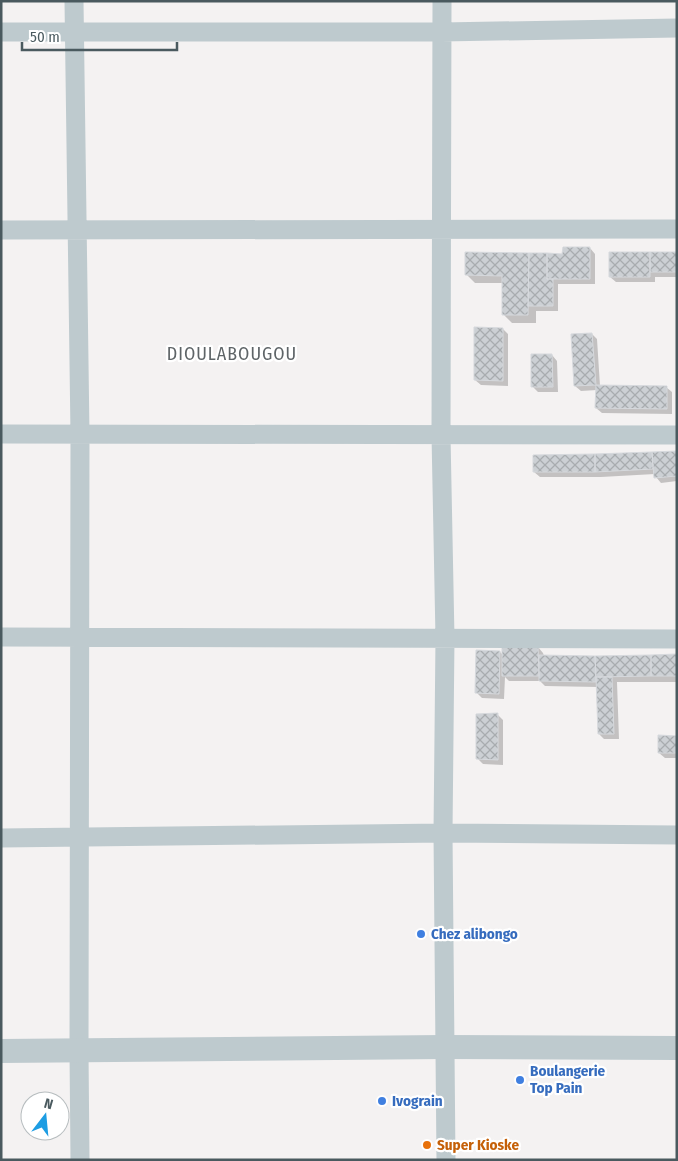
<svg xmlns="http://www.w3.org/2000/svg" width="678" height="1161" font-family="'Fira Sans Condensed',sans-serif">
<style>
.shadow{fill:#0003}
.building{fill:url(#building-cross-hatch);stroke:#d6d9dd}
.lines{fill:none;stroke-linecap:round;stroke-linejoin:round}
.minor{stroke:#becace;stroke-width:19}
.tertiary{stroke:#becace;stroke-width:24}
.shop-dot{fill:#3f7fe0;stroke:#fff;stroke-width:2}
.food-dot{fill:#e8710a;stroke:#fff;stroke-width:2}
.labels{text-anchor:middle;dominant-baseline:central;stroke-width:4.5;stroke-linejoin:round;paint-order:stroke}
.shop-label{font-size:15px;font-weight:bold;fill:#366cbe;stroke:#fff;text-anchor:start}
.food-label{font-size:15px;font-weight:bold;fill:#c56008;stroke:#fff;text-anchor:start}
.quarter-label{font-size:18px;letter-spacing:1px;fill:#5e6467;stroke:#fff}
</style>
<defs>
<pattern id="building-cross-hatch" width="8" height="8" patternUnits="userSpaceOnUse" patternTransform="scale(1.25)"><rect width="8" height="8" fill="#ccd0d4"/><path d="M0 0l8 8M0 8l8-8" fill="none" stroke="#a8acaf"/></pattern>
</defs>
<rect width="100%" height="100%" fill="#f4f2f2"/>
<path class="shadow" d="M590 248 595 254V284H558V311H536V323H512L503 314V283H475L467 275Z
M677 253V277H655V282H616L610 277Z
M503 329 508 334V386L481 385 475 380Z
M592 334 597 339 600 386 666 387 672 392V414L602 413 596 408 597 390 581 391 575 386Z
M552 355 557 361 558 392H538L533 387Z
M677 452V481L661 483 656 477 655 474 601 477H540L534 472 595 456Z
M538 647 543 653 544 656H677V682H617L619 739H604L599 734 597 687 545 686 540 681H509L505 677 504 699 482 698 477 693 500 652 503 655Z
M498 715 503 720V765L483 764 478 759Z
M677 737V758H665L659 753Z"/>
<path class="building" d="M563 247H590V279H547V253L562 254Z
M465 252 529 253 528 315H502V276L465 275Z
M609 252H650V277H609Z
M650 252H677V272H650Z
M529 253H547V279H553V306H528Z
M474 327 503 328V381L474 380Z
M592 333 596 385 574 386 571 334Z
M531 354H552L553 387H531Z
M596 385 667 386V409L595 408Z
M677 451V476L654 478 652 452Z
M652 452 653 469 595 472V454Z
M595 454V472H533V455Z
M538 646 539 676H502V647Z
M476 650 500 651 499 694 475 693Z
M677 654V676H651V655Z
M539 655 595 656 596 682 539 681Z
M651 655V676L596 677 595 656Z
M596 677H612L614 734H598Z
M498 713V760L476 759V714Z
M658 735 677 736V753H658Z"/>
<g class="lines">
<path class="minor" d="M74 1 80 434 79 1052 80 1160
M442 1 441 435 445 638 443 833 446 1160
M1 32H442L677 28
M1 230 677 229
M1 434 677 435
M1 637 677 639
M1 838 443 833 677 835"/>
<path class="tertiary" d="M1 1051 444 1047 677 1048"/>
</g>
<g class="shop-dot">
<circle cx="421" cy="934" r="5"/>
<circle cx="520" cy="1080" r="5"/>
<circle cx="382" cy="1101" r="5"/>
</g>
<circle class="food-dot" cx="427" cy="1145" r="5"/>
<g class="labels">
<g class="shop-label">
<text x="431" y="934">Chez alibongo</text>
<text x="530" y="1071">Boulangerie<tspan x="530" dy="17">Top Pain</tspan></text>
<text x="392" y="1101">Ivograin</text>
</g>
<g class="food-label">
<text x="437" y="1145">Super Kioske</text>
</g>
<g class="quarter-label">
<text x="232" y="354">DIOULABOUGOU</text>
</g>
</g>
<rect width="678" height="1161" fill="none" stroke="#4a5a5f" stroke-width="5"/>
<g transform="translate(45 1116) rotate(16)"><circle r="24" fill="#ffffff" stroke="#b7bdbf"/>
<path d="M0-4L9 19L0 12L-9 19Z" fill="#1d9de3"/>
<text y="-8" font-size="14" font-weight="bold" text-anchor="middle" fill="#4a5a5f">N</text>
</g>
<path d="M22 42v8h155v-8" fill="none" stroke="#4a5a5f" stroke-width="2.5"/>
<text x="30" y="42" font-size="15" fill="#4a5a5f" stroke="#ffffff" stroke-width="4" paint-order="stroke">50 m</text>
</svg>
